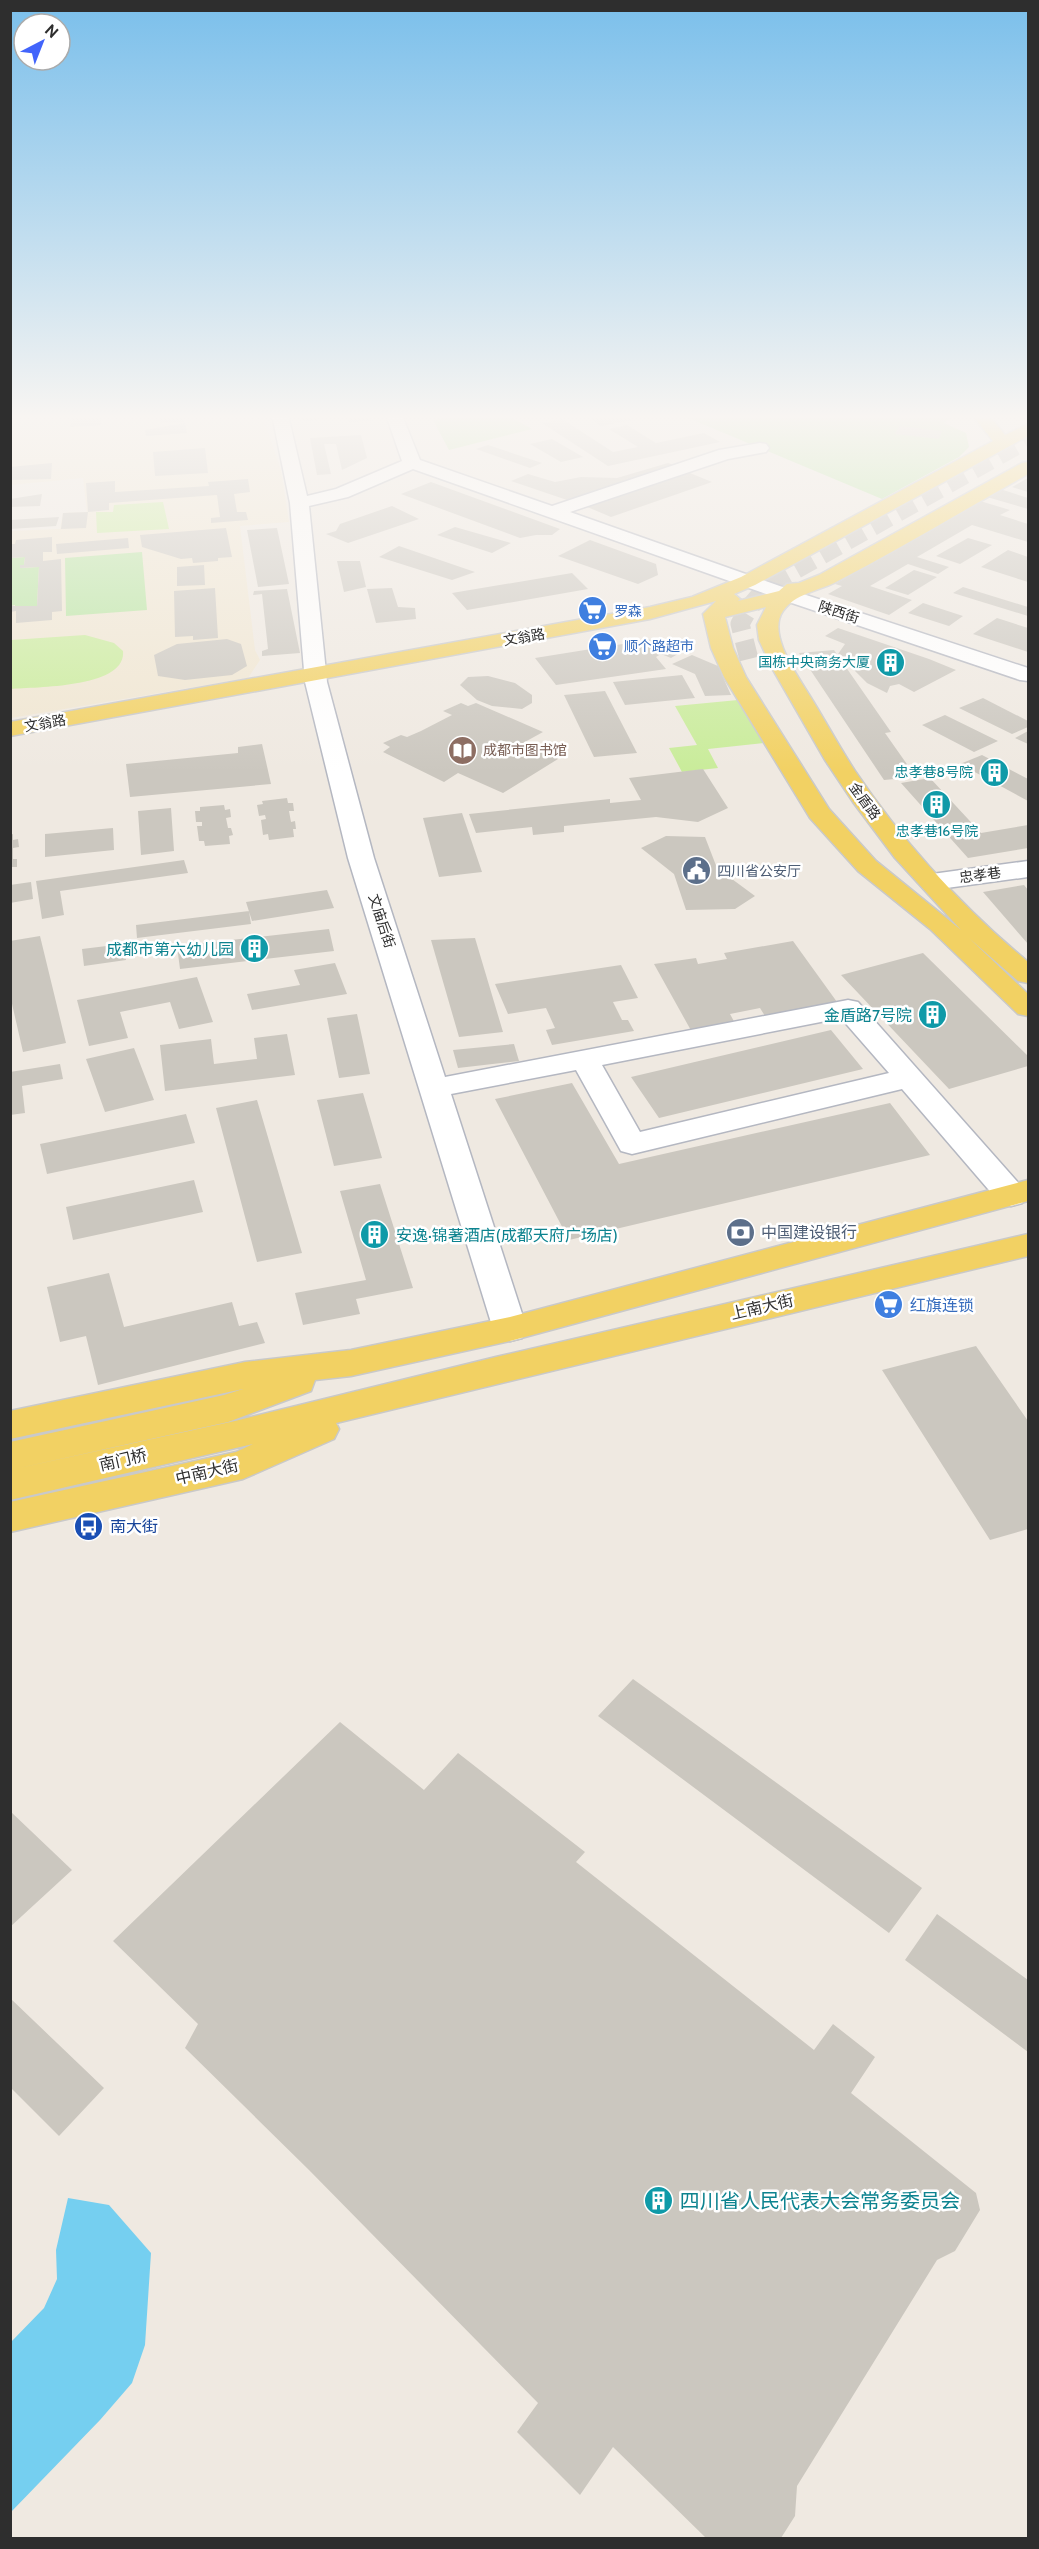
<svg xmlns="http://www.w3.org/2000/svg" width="1039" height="2549" font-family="Cabin,'Noto Sans SC',sans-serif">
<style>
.education{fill:#f0e6d1}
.green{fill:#b6e59e}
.pitch{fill:#c9ec9a}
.water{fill:#75cff0}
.building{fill:#cbc7bf}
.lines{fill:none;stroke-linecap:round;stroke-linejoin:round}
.major-tunnel{stroke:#c8c4bd;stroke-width:19;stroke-dasharray:19 10;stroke-linecap:butt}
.minor-casing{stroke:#b4b7c1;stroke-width:3}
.major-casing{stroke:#c9c9c9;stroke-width:3}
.minor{fill:#fff;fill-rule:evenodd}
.major{fill:#f2d163;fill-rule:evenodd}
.labels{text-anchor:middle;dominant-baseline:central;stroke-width:5;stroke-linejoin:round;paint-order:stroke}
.far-shop-label{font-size:14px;fill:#366cbe;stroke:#fff;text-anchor:start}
.far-street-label{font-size:14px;fill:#2e2e2e;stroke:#fff}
.far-culture-label{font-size:14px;fill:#0d838f;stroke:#fff;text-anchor:end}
.far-education-label{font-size:14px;fill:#785e54;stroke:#fff;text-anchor:start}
.far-service-label{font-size:14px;fill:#4e5e75;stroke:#fff;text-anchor:start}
.culture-label{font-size:16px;fill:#0d838f;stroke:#fff;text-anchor:end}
.service-label{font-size:16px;fill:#4e5e75;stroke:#fff;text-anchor:start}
.shop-label{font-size:16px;fill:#366cbe;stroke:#fff;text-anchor:start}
.street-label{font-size:16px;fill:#2e2e2e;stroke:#fff}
.transit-label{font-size:16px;fill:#164399;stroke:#fff;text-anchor:start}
.near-culture-label{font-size:20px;fill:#0d838f;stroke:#fff;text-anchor:start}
</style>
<rect width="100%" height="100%" fill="#efe9e1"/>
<path class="education" d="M11 415H262L281 470 289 522 240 526 255 650 260 660 248 678 11 718 10 531 60 529 63 513 87 512 83 478 11 485Z"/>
<path class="green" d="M458 415H507L532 429 449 450 433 420Z
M681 415H949L951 417 944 423 966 433 969 447 959 457 882 499Z
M142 552 147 610 66 616 65 558Z
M25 557 24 565H20V568L39 567 37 606 15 608V605L11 606V558Z"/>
<path class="pitch" d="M163 502 169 529 97 533 96 512H113L114 505Z
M85 635 114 643 123 651C127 688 36 687 11 689V640Z
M738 700 765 743 708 749 718 768 682 772 669 748 697 745 675 706Z"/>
<path class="water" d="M68 2198 109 2205 151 2253 145 2345 132 2383 100 2420 11 2512V2342L44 2308 57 2279 56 2250Z"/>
<path class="building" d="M71 415H102L101 425 70 427Z
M160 415H185L184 422 161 423Z
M302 415H325L327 419 303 421Z
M346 415H369L371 421 349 422Z
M598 415H627L633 420 601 426 589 417Z
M562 419 613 452 638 447 609 429 627 425 656 443 704 433 720 442 608 466 542 423Z
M185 423 187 433 146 436 145 430Z
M899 426 942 431 939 439 895 434Z
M361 435 367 458 342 470 336 444H324L331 474 317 475 310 438Z
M552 439 583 457 561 462 530 444Z
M488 445 542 463 530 468 476 449Z
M205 448 208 473 155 476 153 452Z
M52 463 51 479 10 480V467Z
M668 463 677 466 570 501 511 481 528 474 555 482 581 477 617 478Z
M685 471 712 482 611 517 585 506Z
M1028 478V492L1012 487Z
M248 479 250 492 234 494 237 512H246L248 520 211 523V518L220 517 217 495 109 503V510L88 512 86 528 61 529 63 513 88 512 86 483 115 481V492L209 486 208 482Z
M431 482 560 529 552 535H536L520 538 401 494Z
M1000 489 1028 498V509L987 497Z
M42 494 40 506 10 507V499Z
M980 501 1010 510 1000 515 1028 524V542L972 525 917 557 949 567 938 574 908 564 870 586 912 600 889 615 828 594 842 586 835 584Z
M392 506 419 519 348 543 326 534 336 531 340 524Z
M59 517 56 526 10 529V520Z
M455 527 511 543 492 553 437 535Z
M226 528 232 557 218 558V561L193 563 192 558 181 559 142 547 140 535Z
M277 528 289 584 258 587 247 530Z
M52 537V552H43V561L61 559 62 611 52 612V620L16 623V611L10 612V606H37L39 567 20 568V565H24L25 557 10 558V544H15L16 540Z
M128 538 129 548 57 554 56 544Z
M968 538 992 545 960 564 936 556Z
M590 540 656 564 658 575 638 584 558 556Z
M399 546 475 572 452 580 379 557Z
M1008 550 1028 557V582L981 567Z
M337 561H360L366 587 344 592Z
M204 565 205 585 177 586V567Z
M914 570 937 577 908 595 885 588Z
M572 573 588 589 467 610 452 593Z
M963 587 1028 607V616L953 593Z
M215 588 218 638 193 640V636L175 637 174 591Z
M392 588 398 607 415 608 416 619 376 623 367 589Z
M287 589 300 653 262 656V651L268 649 262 594 253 595 254 591Z
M923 603 963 616 949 626 908 613Z
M997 618 1028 628V652L973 634Z
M838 628 929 659 956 670 914 692 899 684 890 686 887 693 867 683 838 654 845 644 825 636Z
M660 638 688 648 671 658 661 654 656 657 666 669 556 685 535 658Z
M227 639 241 644 247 666 232 675 185 680 158 676 154 655 177 644Z
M834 650 891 732 885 733 916 777 884 780 799 653Z
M692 655 718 666 731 695 705 696 695 674 672 664Z
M682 675 695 698 625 705 613 682Z
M488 676 515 683 532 695V703L522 709 492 706 477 700 460 685 468 677Z
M605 691 637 753 594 757 564 695Z
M983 698 1028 721V727L1012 734 959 708Z
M461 703 468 706 476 703 543 732 523 743 558 759 503 793 458 773 444 782 383 752 390 747 383 743 401 735 407 737 421 731 452 715 443 711Z
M945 715 998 741 974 752 922 725Z
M1028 731V744L1015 738Z
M262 744 271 784 130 797 126 764 238 753V747Z
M982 755 1028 779V801L960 764Z
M703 769 728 808 698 822 656 817 564 826V832L533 835 532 827 476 833 469 814 610 799V803L641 800 629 778Z
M930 778 981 833 1028 825V848L968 858 901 783Z
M287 798 288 803H293L294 811H289L291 822 295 821 296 829H293L294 837 269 840 268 834 263 835 261 820 266 819 265 815 259 816 257 805 263 804 262 801Z
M224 805 225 810 230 809 231 817 226 818 228 828H231L233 835 229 836 230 844 205 846 204 841H199L197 826H202V822H196L195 811H200V807Z
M171 808 174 851 141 855 138 811Z
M462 813 482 872 439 877 423 818Z
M113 828 114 850 45 857V834Z
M13 834V840L18 839 19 847 13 848V859H17V867H10V835Z
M666 836 705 837 717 868 755 896 735 909 686 910 674 874 641 848Z
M184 860 188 873 60 891 64 915 42 919 36 881Z
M31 882 33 899 10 903V885Z
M1024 885 1028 890V944L983 892Z
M327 890 334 908 252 921 246 902Z
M249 911 251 924 137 938 136 925Z
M329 929 334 951 180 969 177 946Z
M40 936 66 1043 23 1052 10 995V941Z
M475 938 503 1032 459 1037 431 940Z
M793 941 837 1002 765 1016 760 1008 730 1014 737 1027 693 1034 654 964 696 958 698 964 727 959 724 953Z
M123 944 126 960 84 966 82 949Z
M923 953 1028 1056V1066L949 1089 841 975Z
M335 963 347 994 252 1010 247 994 300 985 294 970Z
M621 965 638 998 613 1002 622 1020H628L634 1031 552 1045 546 1030 555 1028 546 1008 508 1014 495 984Z
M197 977 213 1022 179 1029 170 1002 120 1012 128 1038 89 1046 77 1000Z
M357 1014 370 1074 339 1078 327 1018Z
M831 1030 863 1069 659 1118 631 1077Z
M287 1034 295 1075 165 1091 160 1045 211 1039 214 1064 257 1059 254 1038Z
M514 1044 519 1061 458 1068 453 1050Z
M134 1048 154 1100 105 1112 86 1059Z
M60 1064 63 1079 22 1086 25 1113 10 1115V1072Z
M572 1083 619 1164 890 1103 930 1155 569 1240 495 1099Z
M363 1093 382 1158 334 1166 317 1100Z
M257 1100 302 1253 257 1262 216 1108Z
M186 1114 195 1143 47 1174 40 1144Z
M194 1180 203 1212 73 1240 66 1207Z
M380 1184 413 1288 356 1299 360 1314 303 1325 295 1293 366 1280 340 1191Z
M109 1273 124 1327 232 1302 239 1326 257 1322 265 1343 98 1385 86 1336 60 1342 47 1287Z
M976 1346 1028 1421V1529L990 1540 882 1370Z
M633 1679 922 1888 889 1933 598 1716Z
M340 1722 424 1790 458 1753 585 1852 576 1862 814 2050 833 2024 875 2057 851 2093 976 2193 980 2210 955 2251 937 2260 797 2486 795 2516 781 2538H706L613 2447 580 2495 517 2432 538 2403 309 2170 185 2048 198 2024 113 1941Z
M10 1811 72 1870 10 1927Z
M937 1914 1028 1980V2052L905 1960Z
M10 1998 104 2088 59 2136 10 2087Z"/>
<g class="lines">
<path class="major-tunnel" d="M749 659 740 624C753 599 763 591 786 575L1028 439"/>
<defs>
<path id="minor" d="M272 415H288L307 496 336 489 402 461 386 415H402L420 460 552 506 719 450 760 443 766 444 769 448 766 452 728 459 570 512 794 591 1028 668V681L1020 680 780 599 413 469 348 497 309 506 327 682 374 858 445 1077 848 1000 858 1002 1022 1187 1027 1195 1022 1203 1011 1206 1000 1203 902 1089 632 1154 621 1151 576 1070 451 1094 527 1329 522 1338 510 1341 498 1338 493 1329 348 858 305 682 290 503ZM841 1018 889 1073 640 1132 602 1065Z
M1028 861V877L932 890 923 887 919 882 923 877 932 874Z"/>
<path id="major" d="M972 415H989L1005 435 1028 424V436L755 585 734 594 740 599 738 601 779 591 787 584 799 583 819 575 1022 463 1028 462V474C964 510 900 549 834 583 817 591 795 594 783 611 766 635 800 679 813 701 827 724 840 748 855 771 903 842 962 907 1028 962V983L1018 981 969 938 1028 994V1016L1018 1014 930 929 858 871 810 818 724 677 711 648 703 614 716 601 650 619 10 736V722L650 607 692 597 741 577 993 441ZM766 607 757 625 759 640 772 668 825 760 853 802 895 858 961 930 876 861 829 809 746 677 733 648 725 617Z
M1028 1180V1201L510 1341 351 1376 315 1380 311 1391 228 1422 10 1470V1442L224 1395 243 1389 10 1439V1411L245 1362 351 1350 510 1317Z
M1028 1234V1256L336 1423 339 1429 334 1439 243 1479 10 1532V1502L236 1452 253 1444 10 1500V1470L235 1421 496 1357Z"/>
</defs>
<use href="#minor" class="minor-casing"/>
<use href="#major" class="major-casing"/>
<use href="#minor" class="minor"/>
<use href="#major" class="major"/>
</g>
<linearGradient id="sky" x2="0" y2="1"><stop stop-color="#7abfeb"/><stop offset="0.54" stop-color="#f8f5f2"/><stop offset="1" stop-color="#f8f5f2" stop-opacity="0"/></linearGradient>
<rect width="1039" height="772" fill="url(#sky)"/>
<defs>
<symbol id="supermarket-disc" viewBox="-11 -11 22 22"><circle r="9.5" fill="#3f7fe0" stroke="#fff"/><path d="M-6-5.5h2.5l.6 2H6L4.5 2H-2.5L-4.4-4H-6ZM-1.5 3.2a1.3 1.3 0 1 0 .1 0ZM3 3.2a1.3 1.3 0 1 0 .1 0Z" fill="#fff"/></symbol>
<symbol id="building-disc" viewBox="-11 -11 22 22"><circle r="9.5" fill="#0f9aa8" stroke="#fff"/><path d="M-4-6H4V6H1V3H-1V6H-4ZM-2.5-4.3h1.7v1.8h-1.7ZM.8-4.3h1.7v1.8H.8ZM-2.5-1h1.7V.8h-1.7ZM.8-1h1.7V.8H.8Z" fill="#fff"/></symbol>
<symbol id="library-disc" viewBox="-11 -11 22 22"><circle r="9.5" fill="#8d6e63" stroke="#fff"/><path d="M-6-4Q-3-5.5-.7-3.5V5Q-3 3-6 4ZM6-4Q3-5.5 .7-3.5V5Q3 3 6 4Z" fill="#fff"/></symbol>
<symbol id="civic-disc" viewBox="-11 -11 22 22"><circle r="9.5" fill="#5c6f8a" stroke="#fff"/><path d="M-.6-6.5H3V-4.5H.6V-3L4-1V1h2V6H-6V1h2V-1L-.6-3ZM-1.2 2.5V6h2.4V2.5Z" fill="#fff"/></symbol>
<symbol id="bank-disc" viewBox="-11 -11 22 22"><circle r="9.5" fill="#5c6f8a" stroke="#fff"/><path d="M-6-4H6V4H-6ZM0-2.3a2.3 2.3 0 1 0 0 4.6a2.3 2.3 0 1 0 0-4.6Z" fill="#fff"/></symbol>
<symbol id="bus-disc" viewBox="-11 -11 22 22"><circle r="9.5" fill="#1a4fb4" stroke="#fff"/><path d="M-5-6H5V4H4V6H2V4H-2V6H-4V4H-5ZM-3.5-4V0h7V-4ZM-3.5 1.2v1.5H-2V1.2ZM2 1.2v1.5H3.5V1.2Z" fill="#fff"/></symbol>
</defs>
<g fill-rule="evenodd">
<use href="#supermarket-disc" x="576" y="594" width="33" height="33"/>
<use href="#supermarket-disc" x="586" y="630" width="33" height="33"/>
<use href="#building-disc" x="874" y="646" width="33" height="33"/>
<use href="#library-disc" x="446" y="734" width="33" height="33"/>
<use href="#building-disc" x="978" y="756" width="33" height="33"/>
<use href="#building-disc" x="920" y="788" width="33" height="33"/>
<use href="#civic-disc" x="680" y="854" width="33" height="33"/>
<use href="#building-disc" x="238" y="932" width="33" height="33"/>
<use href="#building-disc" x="916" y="998" width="33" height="33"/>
<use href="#bank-disc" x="724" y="1216" width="33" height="33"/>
<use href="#building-disc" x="358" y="1218" width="33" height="33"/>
<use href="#supermarket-disc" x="872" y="1288" width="33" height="33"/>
<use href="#bus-disc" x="72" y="1510" width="33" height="33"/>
<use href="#building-disc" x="642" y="2184" width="33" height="33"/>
</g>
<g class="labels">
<g class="far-shop-label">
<text x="614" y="611">罗森</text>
<text x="624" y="646">顺个路超市</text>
</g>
<g class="far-street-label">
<text transform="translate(839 612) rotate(18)">陕西街</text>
<text transform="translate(524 637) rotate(-10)">文翁路</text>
<text transform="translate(45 723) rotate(-10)">文翁路</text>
<text transform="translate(865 801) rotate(54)">金盾路</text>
<text transform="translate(980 875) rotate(-8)">忠孝巷</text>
<text transform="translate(382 921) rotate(72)">文庙后街</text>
</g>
<g class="far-culture-label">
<text x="870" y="662">国栋中央商务大厦</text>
<text x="973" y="772">忠孝巷8号院</text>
<text x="937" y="831" text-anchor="middle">忠孝巷16号院</text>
</g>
<g class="far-education-label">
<text x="483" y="750">成都市图书馆</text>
</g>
<g class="far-service-label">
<text x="717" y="871">四川省公安厅</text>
</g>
<g class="culture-label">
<text x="234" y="949">成都市第六幼儿园</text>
<text x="912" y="1015">金盾路7号院</text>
<text x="396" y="1235" text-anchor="start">安逸·锦著酒店(成都天府广场店)</text>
</g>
<g class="service-label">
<text x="761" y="1232">中国建设银行</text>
</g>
<g class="shop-label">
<text x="910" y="1305">红旗连锁</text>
</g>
<g class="street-label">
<text transform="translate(762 1307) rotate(-13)">上南大街</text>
<text transform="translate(123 1460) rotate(-13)">南门桥</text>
<text transform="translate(207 1472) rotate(-13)">中南大街</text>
</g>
<g class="transit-label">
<text x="110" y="1526">南大街</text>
</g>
<g class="near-culture-label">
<text x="680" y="2201">四川省人民代表大会常务委员会</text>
</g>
</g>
<rect width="1039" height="2549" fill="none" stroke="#2e2e2e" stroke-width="24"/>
<g transform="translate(42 42) rotate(42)"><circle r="28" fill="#ffffff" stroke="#ababab" stroke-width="1.5"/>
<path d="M0-4.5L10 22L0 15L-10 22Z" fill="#4264fb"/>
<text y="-9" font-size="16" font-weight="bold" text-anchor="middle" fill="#2e2e2e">N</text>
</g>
</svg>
